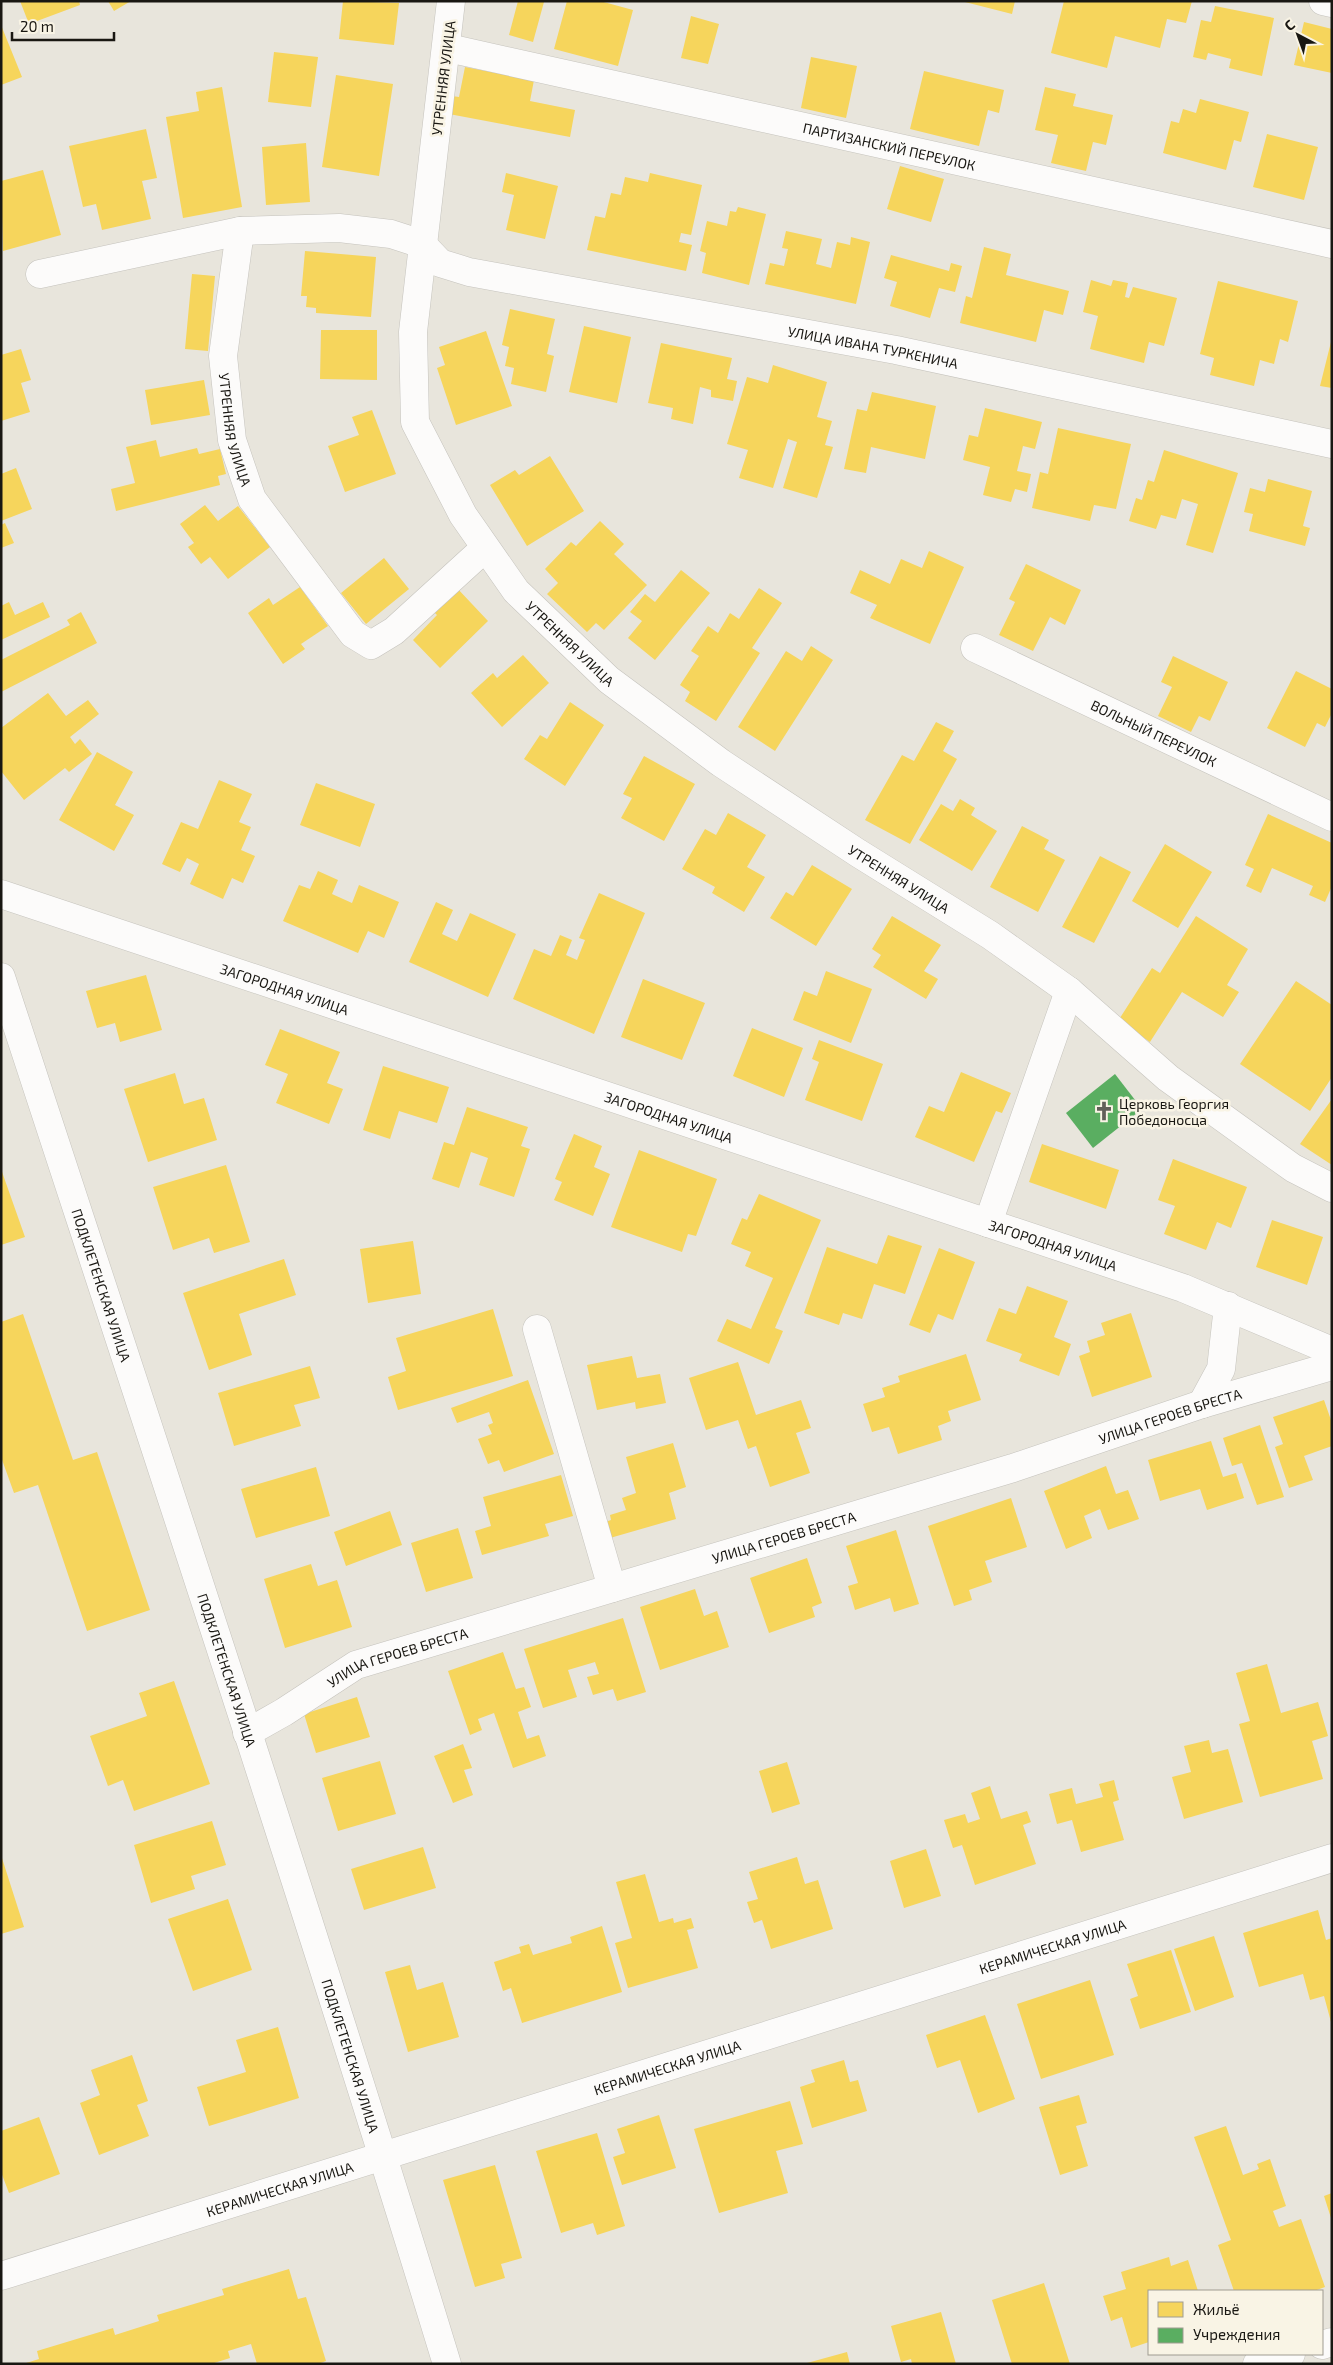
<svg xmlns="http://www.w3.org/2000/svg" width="1333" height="2365" font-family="'Exo 2',sans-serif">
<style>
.homes{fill:#f6d55c}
.public{fill:#5aae61}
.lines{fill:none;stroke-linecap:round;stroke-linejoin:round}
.minor-casing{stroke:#c5c3bd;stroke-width:29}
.minor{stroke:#fcfbfa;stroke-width:28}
.labels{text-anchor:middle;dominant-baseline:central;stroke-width:5;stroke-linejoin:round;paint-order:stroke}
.street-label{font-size:14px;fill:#191712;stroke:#f9f4e5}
.poi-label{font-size:14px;fill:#191712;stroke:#f9f4e5;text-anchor:start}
</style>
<rect width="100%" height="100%" fill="#e8e5dc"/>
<path class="homes" d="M20 1H79L80 5 29 24Z
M108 1H131L114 11Z
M343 1 399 3 394 45 339 39Z
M518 1 544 2 533 42 509 35Z
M567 1H600L633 10 618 66 554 49Z
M961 1H1015L1012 14Z
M1064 1H1192L1186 23 1167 19 1160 48 1115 36 1107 68 1051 53Z
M1215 6 1274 18 1262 76 1229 68 1231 59 1208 53 1206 60 1193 57 1201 20 1211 22Z
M691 16 719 24 708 64 681 58Z
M1304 22 1332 29V73L1294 65Z
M1 25 22 77 1 85Z
M274 52 318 57 311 107 268 102Z
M811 57 857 66 846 118 801 108Z
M465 67 534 80 530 101 575 110 570 137 449 114 452 96 459 97Z
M924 71 1004 90 999 113 988 110 979 146 910 129Z
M336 75 393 84 379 176 322 167Z
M222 87 242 207 183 218 166 117 199 111 196 92Z
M1045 87 1076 94 1073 106 1113 115 1106 145 1093 142 1086 171 1051 163 1058 135 1035 130Z
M1200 99 1249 112 1241 142 1234 140 1226 170 1163 153 1171 121 1179 123 1183 109 1196 113Z
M146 129 157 178 142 181 151 219 102 230 96 204 83 207 69 146Z
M1267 134 1318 147 1304 200 1253 187Z
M306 143 310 202 266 205 262 147Z
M900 166 944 179 931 222 887 209Z
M43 170 61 235 3 251 1 181Z
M506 173 558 186 545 239 506 230 514 195 502 192Z
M650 173 702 185 691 235 681 233 679 242 692 245 686 271 587 250 595 216 605 218 611 193 621 195 625 177 648 182Z
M738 207 766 214 749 285 702 273 706 253 700 251 707 221 727 226 730 211 736 212Z
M786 231 822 239 816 264 831 268 837 242 850 245 851 237 870 242 856 304 765 284 770 263 784 266 788 249 782 248Z
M984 247 1011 254 1006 275 1069 291 1063 315 1044 310 1036 342 960 323 966 296 972 298Z
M305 251 376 257 371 317 316 313V308L306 307 307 296H301Z
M891 255 949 271 951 263 962 266 955 292 939 288 930 318 890 306 897 282 884 278Z
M192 274 215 276 208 351 185 349Z
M1091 280 1111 286 1113 280 1128 283 1125 297 1129 298 1133 287 1177 298 1164 346 1149 342 1144 363 1090 349 1098 316 1083 312Z
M1218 281 1298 301 1288 342 1280 339 1274 364 1260 360 1254 386 1210 375 1214 358 1200 354Z
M510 309 555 319 547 354 554 356 546 392 511 384 514 368 505 366 509 347 502 345Z
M584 326 631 337 617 403 569 392Z
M321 330H377V380L320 379Z
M486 331 512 406 456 425 437 368 445 365 439 347Z
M1331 342H1332V388L1320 386Z
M661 343 732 358 727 379 737 381 733 401 711 397V390L700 387 693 424 671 419 673 408 648 403Z
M21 349 31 380 21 383 30 412 1 421V355Z
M773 365 827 382 817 417 832 421 825 445 833 447 817 498 783 488 797 442 788 439 773 488 739 478 748 450 727 444 747 377 768 383Z
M204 380 210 415 151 425 145 390Z
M872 392 936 406 925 459 871 447 866 473 844 469 857 409 867 411Z
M985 408 1042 422 1035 449 1023 446 1017 471 1031 474 1027 492 1015 489 1011 502 983 495 990 467 963 460 969 435 978 437Z
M372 410 396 474 345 492 328 446 359 435 352 417Z
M1058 428 1131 444 1116 509 1094 505 1090 521 1032 508 1040 472 1048 474Z
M156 440 160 457 197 448 199 454 220 449 226 474 218 476 220 485 116 511 111 489 135 483 126 447Z
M1164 450 1238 473 1213 553 1186 545 1198 504 1182 499 1176 519 1161 515 1156 529 1129 521 1136 498 1142 500 1148 480 1154 482Z
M550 456 584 511 527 546 490 485 515 470 519 475Z
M16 468 32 509 1 521V474Z
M1268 479 1312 491 1303 526 1310 528 1305 546 1249 531 1253 514 1244 512 1250 488 1265 492Z
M205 505 218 521 238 506 270 547 228 579 210 557 201 564 188 547 194 543 180 524Z
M600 521 624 544 614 554 647 585 604 630 596 623 587 632 547 594 558 583 545 569 571 542 576 546Z
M5 523 14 543 1 548V525Z
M929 551 964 567 930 644 870 618 877 605 850 593 860 570 890 584 901 559 922 568Z
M384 558 409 589 366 624 341 593Z
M1026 564 1081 590 1065 625 1050 617 1033 651 999 635 1015 602 1009 599Z
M681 570 710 593 655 660 628 638 642 621 630 612 645 594 655 602Z
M300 587 328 626 301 644 305 649 283 664 248 613 269 598 273 605Z
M456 587 488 621 440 668 413 640 437 615 432 610Z
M759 588 782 603 752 648 760 653 716 721 685 701 690 692 680 685 699 656 691 651 708 626 718 633 730 613 739 619Z
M9 602 15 615 43 602 50 617 1 640V606Z
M81 612 97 643 1 692V660L70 625 67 620Z
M811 646 833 660 775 751 738 727 786 651 802 661Z
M523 655 549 683 502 727 471 693 493 673 497 678Z
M1173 656 1228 682 1210 721 1199 716 1191 732 1158 716 1172 687 1161 682Z
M1296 671 1332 689V713L1325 727 1317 723 1305 747 1267 728Z
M48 693 66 716 88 700 99 714 70 737 75 744 80 739 92 754 69 772 65 768 24 800 1 771V728Z
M570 702 604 725 565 786 524 759 540 735 547 739Z
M936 722 954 731 943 751 957 759 910 844 865 820 902 755 914 761Z
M97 752 133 772 115 805 134 815 114 851 59 820Z
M644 756 695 784 664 841 621 818 632 798 623 794Z
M219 780 252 794 239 822 251 827 241 850 255 856 243 883 232 878 223 899 190 884 199 864 187 858 180 872 162 864 181 822 198 829Z
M316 783 375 804 360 847 300 825Z
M960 799 975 808 971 815 997 831 972 871 919 840 941 804 953 811Z
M728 813 766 835 747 867 765 877 744 912 712 893 715 887 682 869 705 829 716 835Z
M1268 814 1332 843V886L1325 902 1309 895 1313 886 1272 868 1261 893 1246 886 1254 869 1245 865Z
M1022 826 1049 840 1044 849 1065 860 1038 912 990 887Z
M1165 844 1212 872 1178 928 1132 901Z
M1100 856 1131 872 1094 943 1062 927Z
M812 865 852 889 816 946 770 918 786 892 793 896Z
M318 871 338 880 332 894 352 903 359 885 399 902 384 938 368 931 358 953 283 921 299 885 310 889Z
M599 893 645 913 594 1034 513 999 534 949 551 956 560 935 572 940 566 955 577 960 585 940 579 938Z
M436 902 453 910 442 934 457 941 470 913 516 934 488 997 409 962Z
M892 916 941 945 924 971 938 979 926 999 873 967 881 955 872 949Z
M1196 916 1248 949 1227 985 1239 992 1223 1017 1182 992 1150 1042 1118 1021 1152 968 1160 973Z
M826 971 872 989 851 1043 793 1020 804 991 817 996Z
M146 975 162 1030 120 1042 115 1023 97 1028 86 991Z
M643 979 705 1003 682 1060 621 1037Z
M1296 981 1332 1005V1077L1310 1111 1240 1064Z
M752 1028 803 1048 784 1097 733 1076Z
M280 1029 340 1052 327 1083 343 1089 329 1124 276 1103 288 1074 265 1065Z
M819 1040 883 1064 862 1121 805 1100 819 1062 812 1059Z
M383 1066 449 1087 437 1123 399 1111 390 1139 363 1130Z
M961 1072 1011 1093 1002 1113 996 1111 974 1162 915 1137 929 1106 944 1112Z
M175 1073 184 1104 204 1098 217 1140 148 1162 124 1089Z
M1332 1099V1165L1300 1144Z
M467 1107 528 1127 521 1146 530 1149 514 1197 479 1185 488 1158 471 1152 459 1188 432 1179 444 1142 454 1145Z
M574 1134 602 1146 594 1167 610 1174 593 1216 554 1200 562 1182 555 1179Z
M1042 1144 1119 1170 1106 1209 1029 1182Z
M639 1150 717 1179 696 1236 688 1234 682 1252 611 1227Z
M1173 1159 1247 1187 1231 1228 1217 1222 1206 1250 1164 1234 1175 1206 1158 1200Z
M226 1165 250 1242 214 1253 209 1238 173 1250 153 1187Z
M1 1169 25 1237 1 1245Z
M759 1194 821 1220 775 1328 783 1331 769 1364 717 1341 727 1319 751 1329 773 1278 745 1266 751 1252 731 1244 742 1218 747 1220Z
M1272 1220 1323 1237 1307 1285 1256 1267Z
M888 1235 922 1246 905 1294 874 1284 862 1319 843 1313 839 1325 804 1313 827 1247 877 1264Z
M413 1241 421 1294 368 1303 360 1249Z
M939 1248 975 1262 953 1320 938 1314 930 1333 909 1325Z
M284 1259 296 1295 239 1314 252 1355 209 1370 183 1293Z
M1027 1286 1068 1301 1054 1337 1071 1344 1059 1376 1019 1361 1022 1354 986 1341 999 1308 1016 1314Z
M493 1309 513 1376 398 1410 388 1377 406 1371 396 1338Z
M1131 1313 1152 1377 1092 1397 1079 1356 1090 1352 1087 1341 1105 1335 1101 1323Z
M23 1314 73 1460 97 1452 150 1610 87 1631 38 1485 14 1493 1 1457V1322Z
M966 1354 981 1400 948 1411 951 1421 938 1426 942 1440 898 1454 889 1427 872 1432 863 1404 885 1397 882 1388 900 1382 898 1376Z
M632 1356 637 1378 660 1374 666 1403 636 1409 635 1402 597 1410 587 1365Z
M738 1362 756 1415 801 1400 811 1428 796 1433 810 1473 770 1487 756 1446 748 1449 738 1420 706 1430 689 1378Z
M310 1366 320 1398 294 1405 301 1426 234 1446 218 1393Z
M528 1380 554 1454 504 1472 499 1460 488 1464 478 1439 492 1434 488 1425 493 1423 489 1412 457 1423 451 1408Z
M1324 1400 1332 1423V1446L1304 1456 1313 1480 1289 1488 1275 1447 1283 1444 1273 1417Z
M1260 1425 1284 1497 1257 1505 1242 1463 1232 1466 1223 1438Z
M1211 1441 1223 1477 1236 1473 1244 1498 1207 1510 1200 1489 1160 1501 1148 1460Z
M673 1443 686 1487 669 1493 676 1519 610 1538 605 1522 611 1520 610 1515 626 1510 622 1498 636 1493 626 1457Z
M1106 1466 1116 1494 1128 1490 1139 1519 1108 1530 1100 1509 1084 1516 1092 1538 1066 1549 1044 1491Z
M316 1467 330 1516 256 1538 241 1489Z
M561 1475 573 1516 545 1524 549 1536 482 1555 475 1531 491 1526 483 1497Z
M1011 1498 1027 1547 985 1561 992 1582 969 1590 972 1600 954 1606 928 1526Z
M390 1511 402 1545 346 1566 334 1532Z
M458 1528 473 1578 426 1592 411 1543Z
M896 1530 919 1604 894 1612 890 1598 855 1610 848 1586 858 1583 846 1546Z
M807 1558 822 1603 812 1607 815 1617 769 1633 750 1578Z
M311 1564 318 1586 337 1580 352 1627 285 1648 264 1579Z
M695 1589 704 1616 717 1611 729 1647 660 1670 640 1607Z
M623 1618 646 1692 617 1701 613 1689 593 1695 587 1677 599 1674 595 1662 568 1670 577 1697 543 1708 524 1649Z
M503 1652 516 1689 524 1687 531 1707 518 1712 527 1739 539 1735 546 1756 513 1768 494 1713 478 1719 482 1730 470 1735 448 1671Z
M1267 1664 1281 1713 1318 1702 1328 1736 1312 1741 1323 1779 1260 1797 1239 1724 1250 1721 1236 1673Z
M174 1681 210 1784 134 1811 123 1780 108 1786 90 1736 147 1716 139 1693Z
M357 1697 370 1737 316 1753 304 1714Z
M1209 1740 1212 1753 1228 1749 1243 1802 1184 1819 1172 1777 1191 1772 1184 1746Z
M463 1744 472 1768 464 1770 473 1795 453 1803 434 1756Z
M380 1761 396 1814 338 1831 322 1778Z
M787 1762 800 1804 772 1813 759 1771Z
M1114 1780 1119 1800 1113 1802 1124 1840 1081 1852 1072 1820 1057 1824 1049 1794 1072 1788 1076 1804 1103 1797 1099 1784Z
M990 1786 1001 1819 1027 1811 1031 1822 1023 1825 1036 1864 975 1885 962 1845 953 1848 944 1820 965 1814 968 1823 980 1819 971 1793Z
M212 1821 226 1865 191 1876 195 1889 151 1903 134 1845Z
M423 1847 436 1888 364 1910 351 1869Z
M926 1849 941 1896 904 1908 890 1861Z
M1 1855 24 1927 1 1934Z
M797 1857 805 1884 818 1880 833 1929 771 1949 762 1920 754 1923 747 1902 758 1899 749 1872Z
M645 1874 659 1922 673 1918 674 1923 691 1918 694 1928 687 1930 698 1968 628 1988 615 1943 632 1938 616 1882Z
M228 1899 252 1970 193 1991 168 1919Z
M1318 1910 1326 1940 1332 1938 1331 2022 1324 1996 1310 2000 1303 1974 1259 1987 1243 1933Z
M602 1926 622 1992 522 2023 511 1988 503 1991 494 1962 521 1953 519 1947 529 1944 533 1955 572 1943 570 1937Z
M1214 1936 1234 1997 1195 2011 1174 1949Z
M1171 1950 1191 2012 1140 2029 1130 1999 1138 1996 1127 1964Z
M410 1965 417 1990 443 1982 459 2037 408 2052 385 1972Z
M1090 1980 1114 2055 1041 2079 1017 2004Z
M985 2015 1015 2099 978 2113 960 2060 937 2068 926 2035Z
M278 2027 299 2098 209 2126 197 2087 246 2072 236 2040Z
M132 2055 148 2101 137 2105 149 2136 99 2155 80 2103 100 2095 91 2070Z
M844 2060 850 2082 858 2080 867 2111 812 2128 800 2087 815 2082 811 2070Z
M1079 2095 1087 2123 1076 2126 1088 2166 1060 2175 1039 2107Z
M790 2101 803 2144 776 2151 788 2193 719 2213 694 2129Z
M659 2115 676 2168 622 2185 613 2157 625 2153 617 2129Z
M39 2117 60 2174 9 2193 1 2172V2131Z
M1226 2126 1243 2175 1259 2169 1257 2164 1270 2159 1286 2206 1273 2211 1279 2227 1301 2219 1325 2287 1314 2291H1234L1218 2245 1231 2240 1194 2137Z
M597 2133 625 2226 597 2235 593 2223 561 2233 536 2151Z
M495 2165 522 2258 501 2264 505 2278 475 2287 443 2180Z
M1332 2193V2218H1331L1324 2196Z
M1169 2257 1171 2266 1188 2260 1198 2291H1149V2342L1131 2348 1122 2317 1111 2321 1103 2296 1126 2289 1121 2272Z
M289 2269 298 2299 306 2297 326 2361 318 2364H257L251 2344 228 2351 230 2358 211 2364H23L39 2359 37 2351 113 2328 115 2335 159 2321 157 2315 224 2295 222 2289Z
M1044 2283 1070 2364H1012L992 2300Z
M941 2312 956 2364H912L911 2359 901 2362 891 2326Z
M847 2352 850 2364H807V2363Z"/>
<path class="public" d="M1115 1074 1142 1109 1093 1148 1066 1113Z"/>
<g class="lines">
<defs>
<g id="minor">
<path id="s1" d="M451 1 413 332 415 422 463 515 516 591 609 680 721 763 858 853 990 935 1069 991 1168 1078 1293 1168 1332 1188"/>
<path d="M1323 1 1332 3"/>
<path id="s2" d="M448 48 1332 244"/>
<path id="s3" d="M240 231 223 356 232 440 252 499 353 634 371 645 394 631 485 548"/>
<path id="s4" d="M40 274 240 231 339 228 391 234 422 244 440 263 469 272 896 350 1332 444"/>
<path id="s5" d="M975 648 1332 817"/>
<path id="s6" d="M1 894 1183 1288 1332 1351"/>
<path id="s7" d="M1 977C152 1439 305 1899 447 2364"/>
<path d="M988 1223 1069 991"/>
<path d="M537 1329 612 1588"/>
<path d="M1202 1404 1221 1369 1228 1306"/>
<path id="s8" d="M247 1733 284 1712 356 1665 1013 1468 1202 1404 1332 1366"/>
<path id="s9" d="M1 2276 1332 1858"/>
<path d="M1322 2345 1332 2342"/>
<path d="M1257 2364 1291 2354"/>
</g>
</defs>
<use href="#minor" class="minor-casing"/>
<use href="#minor" class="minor"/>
</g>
<defs>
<symbol id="church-bare" viewBox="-9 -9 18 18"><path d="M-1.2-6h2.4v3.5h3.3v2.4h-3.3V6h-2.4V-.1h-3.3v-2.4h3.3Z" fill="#615f59" stroke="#f9f4e5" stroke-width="2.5" paint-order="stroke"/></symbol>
</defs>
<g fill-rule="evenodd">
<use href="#church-bare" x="1090" y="1097" width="28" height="28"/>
</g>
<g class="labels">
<g class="street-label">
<text transform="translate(443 78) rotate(-83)">УТРЕННЯЯ УЛИЦА</text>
<text stroke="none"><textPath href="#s2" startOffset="452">ПАРТИЗАНСКИЙ ПЕРЕУЛОК</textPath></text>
<text stroke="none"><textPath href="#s4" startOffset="856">УЛИЦА ИВАНА ТУРКЕНИЧА</textPath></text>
<text stroke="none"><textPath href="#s3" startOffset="201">УТРЕННЯЯ УЛИЦА</textPath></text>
<text stroke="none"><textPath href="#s1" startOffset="696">УТРЕННЯЯ УЛИЦА</textPath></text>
<text stroke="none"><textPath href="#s5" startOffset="198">ВОЛЬНЫЙ ПЕРЕУЛОК</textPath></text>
<text stroke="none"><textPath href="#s1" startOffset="1101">УТРЕННЯЯ УЛИЦА</textPath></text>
<text stroke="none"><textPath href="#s6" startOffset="299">ЗАГОРОДНАЯ УЛИЦА</textPath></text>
<text stroke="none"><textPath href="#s6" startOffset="704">ЗАГОРОДНАЯ УЛИЦА</textPath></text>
<text stroke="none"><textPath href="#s6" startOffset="1109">ЗАГОРОДНАЯ УЛИЦА</textPath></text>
<text stroke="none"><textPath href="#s7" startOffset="324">ПОДКЛЕТЕНСКАЯ УЛИЦА</textPath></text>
<text stroke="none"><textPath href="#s8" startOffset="980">УЛИЦА ГЕРОЕВ БРЕСТА</textPath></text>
<text stroke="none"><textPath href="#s8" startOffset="575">УЛИЦА ГЕРОЕВ БРЕСТА</textPath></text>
<text stroke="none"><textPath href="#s8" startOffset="170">УЛИЦА ГЕРОЕВ БРЕСТА</textPath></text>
<text stroke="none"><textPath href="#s7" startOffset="729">ПОДКЛЕТЕНСКАЯ УЛИЦА</textPath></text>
<text stroke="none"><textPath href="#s9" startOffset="1102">КЕРАМИЧЕСКАЯ УЛИЦА</textPath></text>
<text stroke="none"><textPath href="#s7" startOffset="1134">ПОДКЛЕТЕНСКАЯ УЛИЦА</textPath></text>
<text stroke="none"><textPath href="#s9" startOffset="698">КЕРАМИЧЕСКАЯ УЛИЦА</textPath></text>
<text stroke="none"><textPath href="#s9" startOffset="292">КЕРАМИЧЕСКАЯ УЛИЦА</textPath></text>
</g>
<g class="poi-label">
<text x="1119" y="1103">Церковь Георгия<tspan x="1119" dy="16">Победоносца</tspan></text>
</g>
</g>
<rect width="1333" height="2365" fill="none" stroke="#191712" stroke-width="5"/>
<rect x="1148" y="2290" width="175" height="65" fill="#f9f4e5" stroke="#9f9c91"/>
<rect x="1158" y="2302" width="25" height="15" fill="#f6d55c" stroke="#9f9c91"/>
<text x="1193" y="2315" font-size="15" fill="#191712">Жильё</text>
<rect x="1158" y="2328" width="25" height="15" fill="#5aae61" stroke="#9f9c91"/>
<text x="1193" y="2340" font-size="15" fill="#191712">Учреждения</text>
<g transform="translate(1298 35) rotate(319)" stroke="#f9f4e5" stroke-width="4" paint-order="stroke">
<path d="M0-4L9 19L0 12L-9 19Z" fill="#191712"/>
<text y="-8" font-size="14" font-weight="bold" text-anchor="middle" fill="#191712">С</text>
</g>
<path d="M12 32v8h102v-8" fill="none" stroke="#191712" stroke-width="2.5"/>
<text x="20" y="32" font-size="15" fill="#191712" stroke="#f9f4e5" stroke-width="4" paint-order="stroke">20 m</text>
</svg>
